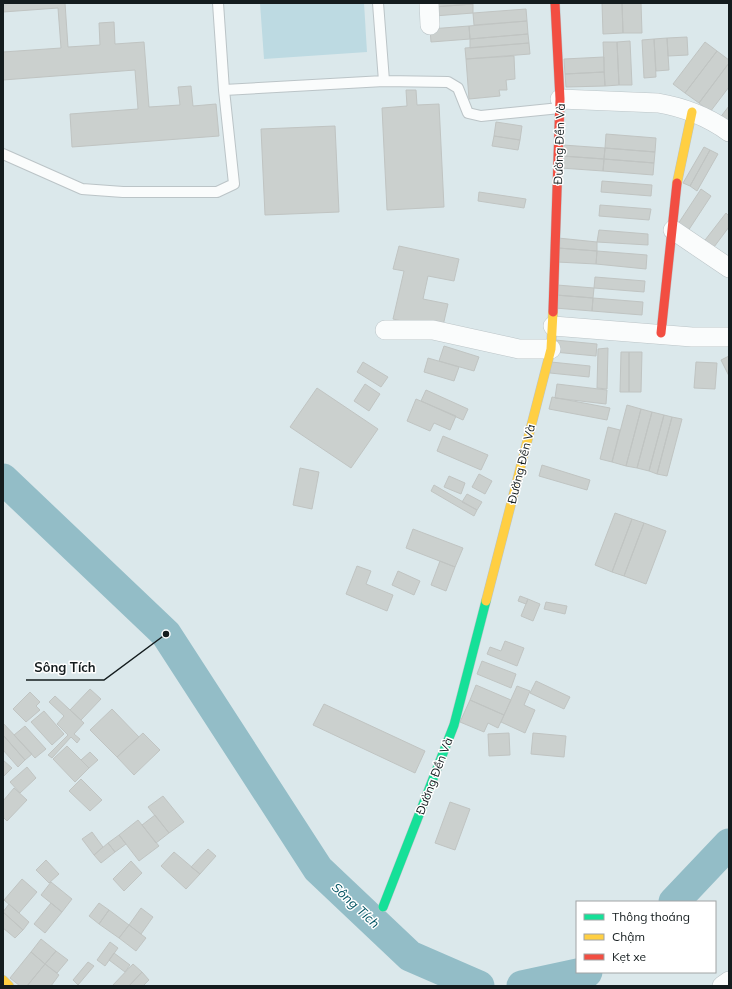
<svg xmlns="http://www.w3.org/2000/svg" width="732" height="989" font-family="Mulish,sans-serif">
<style>
.green{fill:#bddae2}
.lines{fill:none;stroke-linecap:round;stroke-linejoin:round}
.river{stroke:#93bdc7;stroke-width:31}
.building{fill:#cbd0ce;stroke:#c0c4c2}
.lane-casing{stroke:#bbc4c7;stroke-width:12}
.street-casing{stroke:#bbc4c7;stroke-width:20}
.fast-casing{stroke:#bbc4c7;stroke-width:10}
.slow-casing{stroke:#bbc4c7;stroke-width:10}
.jam-casing{stroke:#bbc4c7;stroke-width:10}
.lane{stroke:#fafcfc;stroke-width:10}
.street{stroke:#fafcfc;stroke-width:19}
.fast{stroke:#16e098;stroke-width:9}
.slow{stroke:#ffcf43;stroke-width:9}
.jam{stroke:#f24e42;stroke-width:9}
.labels{text-anchor:middle;dominant-baseline:central;stroke-width:3;stroke-linejoin:round;paint-order:stroke}
.street-label{font-size:12px;fill:#141c1e;stroke:#fff}
.water-label{font-size:13px;font-style:italic;fill:#015362;stroke:#fff}
.leader{fill:none;stroke:#141c1e;stroke-width:1.5}
.callout-dot{fill:#141c1e;stroke:#fff;stroke-width:1.5}
.callout-label{font-size:13px;text-anchor:middle;font-weight:bold;fill:#141c1e;stroke:#fff;stroke-width:3;stroke-linejoin:round;paint-order:stroke}
</style>
<rect width="100%" height="100%" fill="#dbe8eb"/>
<path class="green" d="M260 3H364L367 52 264 59Z"/>
<g class="lines">
<path class="river" d="M3 479 166 634 318 869 410 956 479 986
M674 902 729 844
M522 986 587 972"/>
</g>
<path class="building" d="M3 3H65L68 47 100 45 99 23 114 22 115 44 144 42 149 107 180 105 178 87 191 86 193 106 216 104 219 136 72 147 70 114 138 109 135 70 3 80V52L61 48 58 8 3 12Z
M433 3H472L473 4 433 7Z
M602 3H622L623 33 603 34Z
M622 3H641L642 33H623Z
M473 4V13L434 16 433 7Z
M526 9 527 21 474 25 473 13Z
M527 21 528 34 470 39 469 26Z
M469 26 470 39 431 42 430 29Z
M528 34 529 43 470 48V39Z
M687 37 688 55 668 56 667 38Z
M667 38 669 70 656 71 654 39Z
M654 39 656 77 644 78 642 40Z
M630 41 632 85H619L617 42Z
M603 42H617L619 85 605 86Z
M705 42 717 51 685 93 673 84Z
M529 43 530 54 466 59 465 48Z
M717 51 729 60V63L699 103 685 93Z
M514 56 515 79 506 80 507 90H499L500 96 469 99 466 59Z
M604 57V72L565 74 564 59Z
M729 63V87L710 112 699 103Z
M604 72 605 86 566 87 565 74Z
M406 90H416L417 105 439 104 444 207 387 210 382 108 407 106Z
M729 106V126L719 119Z
M496 122 522 126 520 140 494 136Z
M335 126 339 212 265 215 261 129Z
M606 134 656 138 655 152 605 148Z
M494 136 520 140 518 150 492 146Z
M563 145 605 148 604 159 562 156Z
M704 147 710 150 690 186 683 183Z
M605 148 655 152 654 163 604 159Z
M710 150 718 154 697 191 690 186Z
M562 156 604 159 603 171 561 168Z
M604 159 654 163 653 175 603 171Z
M602 181 652 185 651 196 601 192Z
M701 189 711 196 686 234 676 227Z
M479 192 526 199 524 208 478 201Z
M600 205 651 209 649 220 599 216Z
M726 213 729 216V227L711 251 702 244Z
M599 230 648 234V245L597 242Z
M558 238 597 242V251L558 248Z
M399 246 459 259 454 281 428 276 423 299 448 304 442 330 393 319 404 271 393 269Z
M558 248 597 251 596 264 557 262Z
M597 251 647 255 646 269 596 264Z
M595 277 645 281 644 292 594 288Z
M557 285 594 288 593 298 556 295Z
M556 295 593 298 592 311 555 308Z
M593 298 643 302 642 315 592 311Z
M555 340 597 344 596 356 554 352Z
M444 346 479 357 474 371 439 361Z
M608 348 607 389 597 388 598 349Z
M621 352H629V392H620Z
M629 352H642L641 392H629Z
M729 356V376L721 360Z
M428 358 459 367 454 381 424 372Z
M363 362 388 377 381 387 357 372Z
M551 362 590 366 589 377 550 373Z
M696 362 717 363 715 389 694 388Z
M365 384 380 394 369 411 354 401Z
M557 384 607 390 606 404 555 398Z
M317 388 378 429 351 468 290 427Z
M426 390 468 409 463 420 421 401Z
M552 397 610 408 607 420 549 409Z
M416 399 456 416 450 430 434 423 430 431 407 421Z
M627 405 641 409 626 466 612 462Z
M641 409 652 412 637 468 626 466Z
M652 412 664 415 649 471 637 468Z
M664 415 672 417 657 474 649 471Z
M672 417 682 419 667 476 657 474Z
M608 427 620 430 612 462 600 459Z
M443 436 488 455 481 470 437 451Z
M542 465 590 480 587 490 539 476Z
M300 468 319 472 312 509 293 505Z
M479 474 492 481 485 494 472 487Z
M449 476 465 483 461 494 444 487Z
M434 485 477 510 474 516 431 491Z
M467 494 482 502 477 510 462 502Z
M615 513 632 519 612 572 595 565Z
M632 519 644 523 624 576 612 572Z
M644 523 666 531 646 584 624 576Z
M413 529 463 548 455 567 406 548Z
M440 561 455 567 446 591 431 585Z
M357 566 371 571 366 584 393 595 387 611 346 594Z
M398 571 420 581 414 595 392 585Z
M520 596 528 599 526 604 518 601Z
M528 599 540 604 533 621 521 616Z
M546 602 567 606 565 614 544 609Z
M505 641 524 648 517 666 487 654 490 647 501 651Z
M482 661 516 674 511 688 477 674Z
M536 681 570 697 564 709 530 693Z
M476 685 511 700 504 715 470 700Z
M517 686 530 691 524 705 535 710 525 733 501 722Z
M90 689 101 699 81 720 70 710Z
M30 692 40 702 36 706 40 710 26 722 13 709Z
M55 696 84 723 74 734 80 739 77 743 71 737 52 758 48 755 68 735 57 724 64 716 49 702Z
M470 700 504 715 498 728 488 723 484 732 460 722Z
M324 704 425 751 415 773 313 725Z
M112 709 139 737 117 757 90 730Z
M44 711 64 734 52 745 31 722Z
M3 723 32 754 25 760 3 735Z
M25 726 46 749 35 758 14 735Z
M143 733 160 750 134 775 117 757Z
M509 733 510 755 489 756 488 734Z
M533 733 566 736 564 757 531 754Z
M3 735 25 760 18 767 3 750Z
M67 746 89 768 75 782 53 759Z
M90 752 98 760 89 768 81 760Z
M3 760 12 768 3 777Z
M27 767 36 778 20 793 10 782Z
M81 779 102 800 90 811 69 791Z
M14 788 27 800 7 821 3 817V801Z
M163 796 184 822 169 833 148 807Z
M450 802 470 809 455 850 435 843Z
M155 815 169 833 156 843 142 825Z
M138 820 159 846 139 861 119 835Z
M92 832 103 847 94 855 82 839Z
M119 835 126 844 115 852 108 843Z
M108 843 115 852 101 863 94 855Z
M208 849 216 856 200 874 191 867Z
M174 852 200 874 186 889 161 866Z
M46 860 59 874 49 883 36 870Z
M131 861 142 873 124 891 113 879Z
M22 879 37 892 19 913 4 900Z
M51 882 72 899 62 912 41 895Z
M51 903 62 912 45 933 34 924Z
M99 903 109 910 99 924 89 916Z
M9 904 29 922 23 930 3 912Z
M141 908 153 917 141 934 129 925Z
M109 910 129 925 119 938 99 924Z
M3 912 23 930 15 938 3 928Z
M129 925 146 938 136 951 119 938Z
M41 939 56 951 45 964 31 952Z
M110 942 118 948 105 966 97 960Z
M56 951 68 960 57 973 45 964Z
M31 952 45 964 27 986H20L10 978Z
M114 953 130 965 125 972 109 960Z
M88 962 94 966 78 985 73 980Z
M45 964 59 975 51 986H27Z
M133 964 142 972 129 986H112Z
M142 972 149 980 143 986H129Z"/>
<g class="lines">
<defs>
<path id="lane" d="M384 81 448 82 458 88 468 113 481 116 560 108
M224 90 384 81 378 3
M3 154 82 189 123 192H217L234 184 224 90 218 3"/>
<path id="street" d="M429 3 430 25
M560 99 658 103C682 107 708 117 729 132
M673 230 729 268
M553 326 692 337H729
M385 330H433L519 349H551
M722 986 729 981"/>
<path id="fast" d="M383 907 454 725 486 601"/>
<path id="slow" d="M677 183 692 112
M486 601 551 349 553 312
M3 980 9 986"/>
<path id="jam" d="M553 312 560 99 555 3
M661 333 677 183"/>
</defs>
<use href="#lane" class="lane-casing"/>
<use href="#street" class="street-casing"/>
<use href="#fast" class="fast-casing"/>
<use href="#slow" class="slow-casing"/>
<use href="#jam" class="jam-casing"/>
<use href="#lane" class="lane"/>
<use href="#street" class="street"/>
<use href="#fast" class="fast"/>
<use href="#slow" class="slow"/>
<use href="#jam" class="jam"/>
</g>
<g class="labels">
<g class="street-label">
<text transform="translate(559 144) rotate(-88)">Đường Đền Và</text>
<text transform="translate(521 464) rotate(-76)">Đường Đền Và</text>
<text transform="translate(434 776) rotate(-69)">Đường Đền Và</text>
</g>
<g class="water-label">
<text transform="translate(356 905) rotate(43)">Sông Tích</text>
</g>
</g>
<path class="leader" d="M166 634L104 680H26"/>
<circle class="callout-dot" cx="166" cy="634" r="4"/>
<g class="callout-label">
<text x="65" y="672">Sông Tích</text>
</g>
<rect width="732" height="989" fill="none" stroke="#141c1e" stroke-width="8"/>
<rect x="576" y="901" width="140" height="72" fill="#ffffff" stroke="#a1a4a5"/>
<rect x="584" y="914" width="20" height="6" fill="#16e098" stroke="#a1a4a5"/>
<text x="612" y="921" font-size="12" fill="#141c1e">Thông thoáng</text>
<rect x="584" y="934" width="20" height="6" fill="#ffcf43" stroke="#a1a4a5"/>
<text x="612" y="941" font-size="12" fill="#141c1e">Chậm</text>
<rect x="584" y="954" width="20" height="6" fill="#f24e42" stroke="#a1a4a5"/>
<text x="612" y="961" font-size="12" fill="#141c1e">Kẹt xe</text>
</svg>
